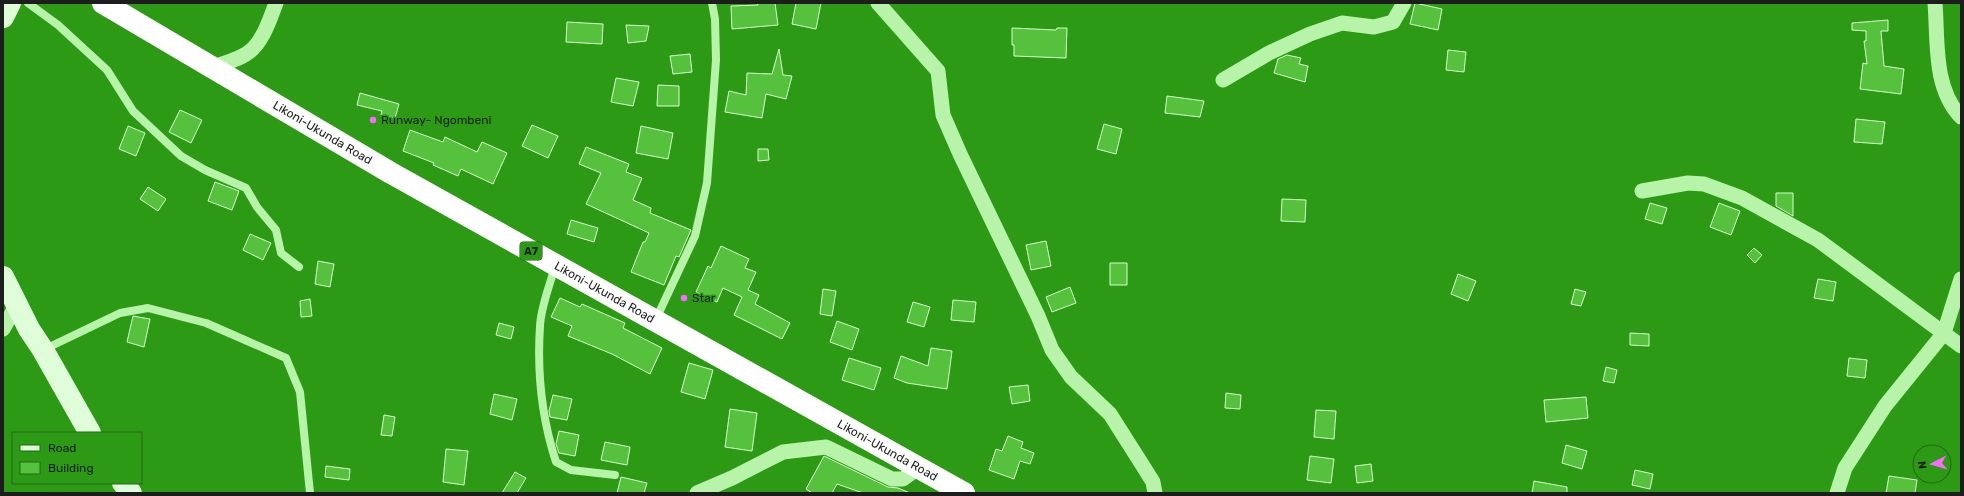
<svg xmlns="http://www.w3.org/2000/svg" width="1964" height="496" font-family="Rubik,sans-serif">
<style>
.building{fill:#55c13d;stroke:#d9fdd0}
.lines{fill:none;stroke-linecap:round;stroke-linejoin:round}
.lane{stroke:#b7f3a8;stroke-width:8}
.street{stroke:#b7f3a8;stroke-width:15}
.secondary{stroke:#defdd8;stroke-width:22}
.highway{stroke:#fff;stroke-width:22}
.poi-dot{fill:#fb6aff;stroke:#2c9a14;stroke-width:1.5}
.labels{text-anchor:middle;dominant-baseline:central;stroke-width:3;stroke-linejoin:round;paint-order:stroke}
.shield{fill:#2c9a14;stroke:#22421a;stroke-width:1}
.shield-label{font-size:11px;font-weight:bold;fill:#1d1d1d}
.poi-label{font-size:12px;fill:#1d1d1d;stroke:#2c9a14;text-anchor:start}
.street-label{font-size:12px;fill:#1d1d1d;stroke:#2c9a14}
</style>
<rect width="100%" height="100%" fill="#2c9a14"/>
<path class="building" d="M757 3H775L778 25 732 29 731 6 758 5Z
M796 3H821L816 29 792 24Z
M1415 3 1442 9 1438 30 1410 24Z
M1888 20V31H1881L1884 66 1904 69 1901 94 1860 89 1863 63 1867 64 1864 41H1866V31L1852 30V23Z
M567 22 603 24 602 44 566 42Z
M626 25 649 26 646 41 628 43Z
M1012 28 1056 30 1057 28H1067L1066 58 1014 56V45H1012Z
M779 49 783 75 792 76 786 99 766 94 762 118 725 112 729 91 746 95 747 73 772 74Z
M1448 50 1466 52 1464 72 1446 70Z
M690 54 692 72 673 74 670 56Z
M1287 55 1301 58 1299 64 1308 66 1305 82 1274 73 1278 59Z
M616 78 639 82 633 106 611 102Z
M658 85 679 86V106H657Z
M360 93 399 104 395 118 381 115 382 111 357 105Z
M1167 96 1204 101 1200 117 1165 113Z
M180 110 202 120 191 143 169 132Z
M1856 119 1885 122 1882 144 1854 142Z
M1104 124 1122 129 1116 154 1097 149Z
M532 125 558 136 548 158 522 146Z
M128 126 145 133 136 156 119 149Z
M641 126 673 133 668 159 636 153Z
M410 130 443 142 445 137 477 152 482 142 507 153 493 184 461 169 458 176 433 165 434 163 403 151Z
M586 147 629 164 626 172 642 178 633 200 651 208 650 213 691 230 679 257 676 256 664 285 631 272 643 242H645L649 233 586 204 601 173 579 164Z
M758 149H768L769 160 758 161Z
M215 182 239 191 232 210 208 201Z
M148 187 166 199 158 211 140 199Z
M1776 193H1793V216L1776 206Z
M1282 199 1306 200 1305 222 1281 221Z
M1650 203 1667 208 1662 224 1645 219Z
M1719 203 1740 211 1731 235 1710 227Z
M571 220 598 228 594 242 567 234Z
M250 234 271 243 263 260 243 250Z
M1046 241 1051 266 1031 270 1026 245Z
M721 246 749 259 745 268 756 272 748 290 759 295 755 304 790 323 782 339 734 315 742 297 723 288 717 302 696 292 708 266 711 268Z
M1754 248 1762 255 1755 263 1747 255Z
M318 261 334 264 330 287 315 284Z
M1110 263H1127V285H1110Z
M1458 274 1476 281 1468 301 1451 294Z
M1818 279 1836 282 1833 301 1814 298Z
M1070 287 1076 303 1052 312 1046 297Z
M823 289 836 291 832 316 820 314Z
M1575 289 1586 292 1581 306 1571 304Z
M560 298 580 307 582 304 625 323 623 328 662 348 650 374 612 354 568 336 572 326 551 317Z
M310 299 312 316 301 317 300 301Z
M953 300 976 302 974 322 951 320Z
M913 302 930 307 924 327 907 322Z
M133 316 150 319 144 347 127 342Z
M837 321 859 329 852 350 830 342Z
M499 323 514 327 511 339 496 335Z
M1630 333 1649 334V346L1630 345Z
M931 348 952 351 947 389 907 383 894 378 901 356 928 366Z
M849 358 881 368 874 390 842 380Z
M1849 358 1867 360 1865 378 1847 376Z
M689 363 713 370 705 399 681 392Z
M1606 367 1617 370 1614 383 1603 381Z
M1028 385 1030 401 1012 404 1009 387Z
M1226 393 1241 395 1240 409 1225 408Z
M494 394 517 399 512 420 490 414Z
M553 395 572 399 567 420 550 417 549 411Z
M1586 397 1588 418 1546 422 1544 400Z
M730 409 757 413 752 451 725 447Z
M1316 410 1336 411 1334 439 1314 437Z
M384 415 395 417 392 436 381 435Z
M559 431 579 435 575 456 559 453 556 444Z
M1008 436 1023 442 1021 448 1034 453 1030 464 1020 461 1014 479 989 470 996 449 1002 451Z
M605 442 630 447 627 465 601 460Z
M1566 445 1587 451 1582 469 1562 463Z
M446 449 468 451 464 485 443 482Z
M824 456 888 487 898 488 910 493H863L837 484 832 493H812L806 489Z
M1310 456 1334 459 1331 483 1307 480Z
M1371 464 1373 481 1357 483 1355 466Z
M326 466 350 469 349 480 325 477Z
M1635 470 1653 474 1650 489 1632 485Z
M515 472 526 478 517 493H502Z
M1889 476 1917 480 1915 493H1886Z
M621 477 647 483 644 493H617Z
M1534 481 1567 487V493H1532Z"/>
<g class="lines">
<path class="lane" d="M28 3 58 25 107 70 133 111 181 156 205 170 246 188 257 207 276 230 281 253 299 267
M555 266C550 285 541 306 540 326 537 371 542 419 556 462L571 470 615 475
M656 319 695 236 707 183 716 60 715 19 712 3
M43 350 120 313 148 308 206 323 286 358 300 392 310 493"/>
<path class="street" d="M878 3 938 71 943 115 960 154 1038 316 1052 350 1071 377 1110 414 1143 466 1153 482 1155 493
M1935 3C1938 41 1933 88 1961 117
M211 68C222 63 236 61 246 54 262 45 270 19 276 3
M1223 80 1269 53 1310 34 1342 23 1374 27 1393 22 1404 3
M1642 191 1688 183 1704 184 1742 198 1818 240 1961 346
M3 329 17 304
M697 493 732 478 783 452 826 447 892 479H903L918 468
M1837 493 1845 468 1885 406 1944 333 1961 279"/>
<path class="secondary" d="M3 17 10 3
M3 277 29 329 43 350 90 433
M123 483 131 493"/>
<path class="highway" id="s1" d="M103 3 391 173 964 493"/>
</g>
<g class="poi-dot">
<circle cx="373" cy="120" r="4"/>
<circle cx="684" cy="298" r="4"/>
</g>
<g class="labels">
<rect class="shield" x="520" y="242" width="22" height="18" rx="3"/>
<g class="shield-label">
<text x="531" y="251">A7</text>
</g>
<g class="poi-label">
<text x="381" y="120">Runway- Ngombeni</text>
<text x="692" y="298">Star</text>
</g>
<g class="street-label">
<text stroke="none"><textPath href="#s1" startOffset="255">Likoni-Ukunda Road</textPath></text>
<text stroke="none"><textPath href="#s1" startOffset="579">Likoni-Ukunda Road</textPath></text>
<text stroke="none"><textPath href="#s1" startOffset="903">Likoni-Ukunda Road</textPath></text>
</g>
</g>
<rect width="1964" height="496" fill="none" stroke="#1d1d1d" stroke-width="8"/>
<rect x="12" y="432" width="130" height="52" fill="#2c9a14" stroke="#266818"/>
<rect x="20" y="445" width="20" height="6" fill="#defdd8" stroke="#266818"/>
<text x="48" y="452" font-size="12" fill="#1d1d1d">Road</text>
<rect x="20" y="462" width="20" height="12" fill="#55c13d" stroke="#266818"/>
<text x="48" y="472" font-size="12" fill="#1d1d1d">Building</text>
<g transform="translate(1932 464) rotate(264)"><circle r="19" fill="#2c9a14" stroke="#266818"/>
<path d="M0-3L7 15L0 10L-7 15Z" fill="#fb6aff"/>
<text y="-6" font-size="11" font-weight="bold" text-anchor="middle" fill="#1d1d1d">N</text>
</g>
</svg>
